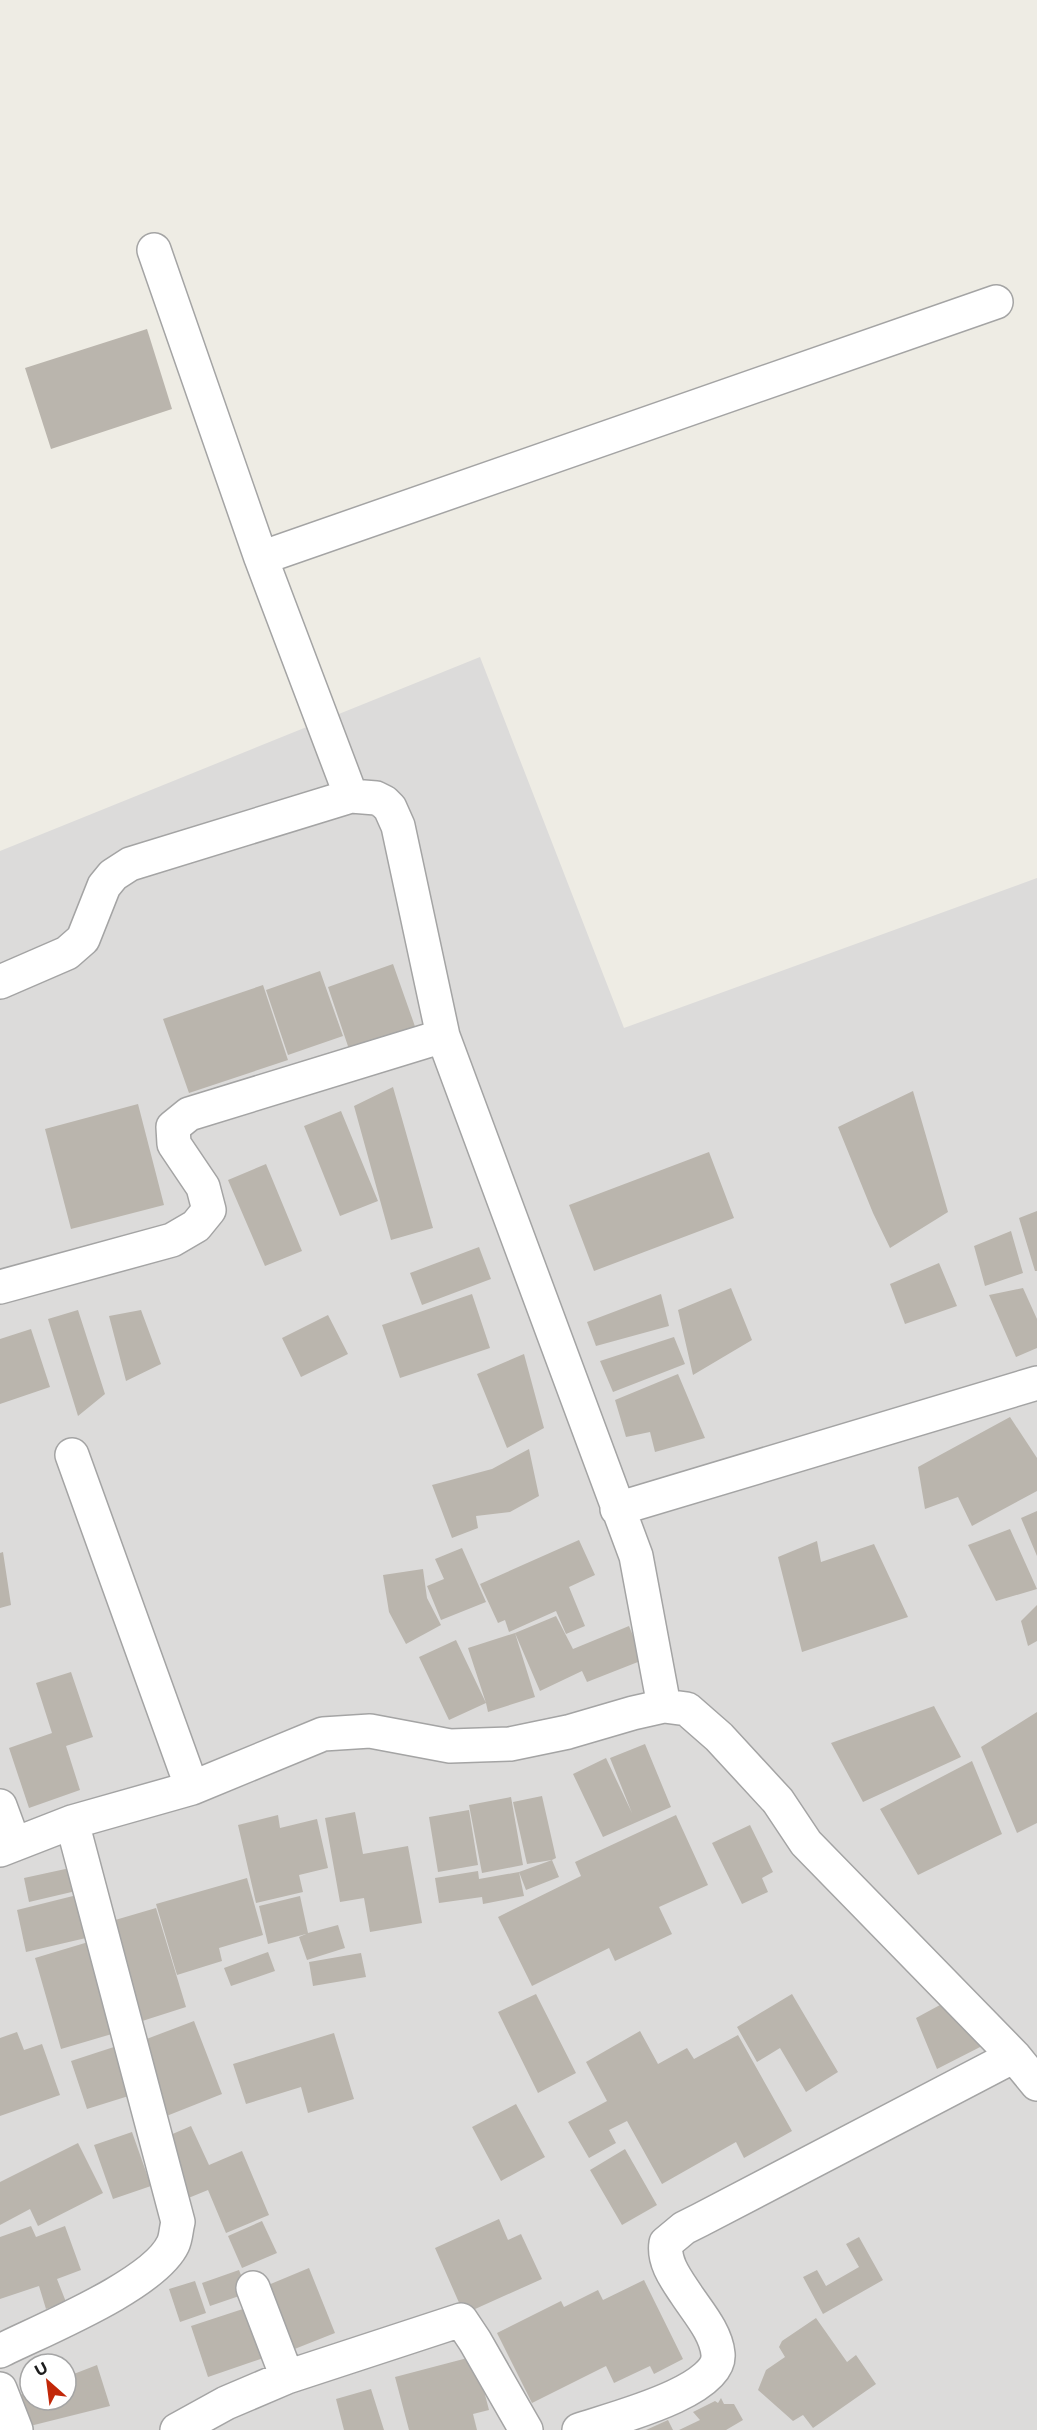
<svg xmlns="http://www.w3.org/2000/svg" width="1037" height="2430" font-family="Montserrat,sans-serif">
<style>
.residential{fill:#dcdbda;fill-rule:evenodd}
.building{fill:#bab5ad}
.lines{fill:none;stroke-linecap:round;stroke-linejoin:round}
.street-casing{stroke:#a4a4a4;stroke-width:36}
.street{stroke:#fff;stroke-width:33}
</style>
<rect width="100%" height="100%" fill="#eeece4"/>
<path class="residential" d="M480 657 624 1028 1037 878V2430H0V851ZM30 2364H66V2400H30Z"/>
<path class="building" d="M147 329 172 409 51 449 25 368Z
M393 964 418 1035 352 1058 328 987Z
M320 971 343 1036 288 1055 266 990Z
M263 985 288 1060 189 1093 163 1019Z
M393 1087 433 1228 391 1240 354 1106Z
M913 1091 948 1212 890 1248 873 1213 838 1127Z
M138 1104 164 1205 71 1229 45 1129Z
M341 1111 378 1201 340 1216 304 1126Z
M709 1152 734 1218 594 1271 569 1205Z
M266 1164 302 1251 265 1266 228 1180Z
M1037 1211V1271H1035L1019 1218Z
M1011 1231 1023 1273 985 1286 974 1246Z
M479 1247 491 1279 422 1305 410 1273Z
M939 1263 957 1306 905 1324 890 1284Z
M731 1288 752 1340 693 1375 678 1310Z
M1023 1288 1037 1319V1348L1016 1357 989 1295Z
M472 1294 490 1348 400 1378 382 1325Z
M661 1294 669 1326 596 1346 587 1322Z
M78 1310 105 1394 78 1416 48 1319Z
M141 1310 161 1364 126 1381 109 1316Z
M328 1315 348 1354 301 1377 282 1338Z
M31 1329 50 1387 0 1404V1339Z
M674 1337 685 1364 613 1392 600 1361Z
M524 1354 544 1428 507 1448 477 1374Z
M678 1374 705 1438 655 1452 650 1432 626 1437 615 1400Z
M1010 1417 1037 1458V1491L972 1526 958 1497 925 1509 918 1467Z
M529 1449 539 1496 510 1512 476 1516 478 1528 452 1538 432 1485 492 1469Z
M1037 1511V1556L1021 1518Z
M1010 1529 1037 1589 996 1601 968 1545Z
M579 1540 595 1575 569 1587 585 1626 566 1634 556 1611 509 1632 505 1620 498 1623 480 1584Z
M817 1541 821 1562 874 1544 908 1617 802 1652 778 1557Z
M462 1548 486 1602 441 1620 427 1586 444 1579 435 1559Z
M3 1552 11 1605 0 1608V1553Z
M423 1569 427 1598 441 1625 406 1644 389 1612 383 1575Z
M1037 1605V1641L1028 1646 1021 1621Z
M556 1616 573 1649 629 1626 643 1660 587 1682 582 1671 540 1691 515 1633 535 1697 488 1712 486 1703 449 1720 419 1657 456 1640 486 1703 468 1648 515 1633Z
M71 1672 93 1737 66 1746 80 1790 29 1808 9 1748 52 1733 36 1683Z
M934 1706 961 1757 863 1802 831 1743Z
M1037 1712V1823L1017 1833 981 1747Z
M645 1744 671 1807 603 1837 573 1774 606 1758 632 1813 610 1758Z
M972 1761 1002 1834 918 1875 880 1809Z
M542 1796 556 1858 552 1860 559 1877 526 1890 519 1872 552 1860 527 1864 513 1802Z
M511 1797 523 1865 482 1873 469 1805Z
M469 1810 478 1865 438 1872 429 1817Z
M355 1812 363 1854 408 1846 422 1923 370 1932 364 1898 340 1902 325 1818Z
M278 1815 280 1828 317 1819 328 1868 299 1875 303 1892 256 1903 238 1825Z
M676 1815 708 1885 659 1907 672 1934 615 1961 609 1948 532 1986 498 1917 581 1876 575 1862Z
M750 1825 773 1872 762 1878 768 1892 742 1904 712 1843Z
M70 1868 76 1891 29 1902 24 1878Z
M478 1871 479 1879 519 1872 524 1896 483 1904 482 1897 439 1903 435 1878Z
M247 1878 263 1935 219 1948 222 1961 177 1975 156 1904Z
M77 1895 86 1938 26 1952 17 1910Z
M300 1896 308 1933 338 1925 345 1948 307 1960 299 1937 306 1934 268 1944 259 1906Z
M156 1908 186 2007 136 2023 105 1923Z
M95 1940 122 2031 61 2049 35 1958Z
M268 1952 275 1971 231 1986 224 1968Z
M361 1953 366 1977 313 1986 309 1962Z
M536 1994 576 2073 538 2093 498 2012Z
M792 1994 838 2072 806 2092 780 2048 757 2062 737 2027Z
M951 1999 986 2044 937 2069 916 2018Z
M194 2021 222 2094 164 2117 136 2043Z
M640 2031 658 2064 687 2048 694 2059 738 2035 792 2131 744 2158 736 2142 662 2184 627 2121 609 2130 616 2143 589 2158 568 2122 607 2101 586 2062Z
M17 2032 24 2050 42 2044 60 2095 0 2116V2038Z
M334 2033 354 2099 308 2113 301 2087 246 2104 233 2064Z
M120 2045 135 2094 87 2109 71 2061Z
M516 2104 545 2157 501 2181 472 2127Z
M191 2126 209 2165 242 2151 269 2215 226 2233 208 2190 186 2199 161 2139Z
M132 2132 151 2186 113 2199 94 2145Z
M78 2143 103 2193 38 2226 30 2209 0 2225V2182Z
M625 2149 657 2205 622 2225 590 2170Z
M499 2219 508 2240 521 2234 542 2279 464 2314 435 2248Z
M262 2221 277 2253 242 2268 228 2236Z
M31 2226 36 2237 65 2226 81 2270 57 2279 66 2302 46 2309 39 2286 0 2299V2237Z
M859 2237 883 2280 823 2314 803 2277 817 2270 826 2286 859 2267 846 2244Z
M309 2268 335 2333 287 2352 261 2288Z
M239 2270 248 2293 210 2306 202 2283Z
M644 2280 683 2359 654 2374 650 2366 614 2383 606 2366 532 2403 497 2333 561 2301 564 2307 598 2290 603 2300Z
M195 2281 206 2313 180 2322 169 2289Z
M252 2306 269 2356 208 2377 191 2326Z
M816 2318 847 2362 856 2355 876 2384 813 2428 803 2415 793 2421 758 2390 766 2370 785 2357 779 2347 782 2341Z
M475 2356 489 2410 473 2414 477 2430H409L395 2377Z
M97 2365 110 2406 30 2426 20 2395 30 2391V2400H66V2377Z
M371 2389 384 2430H344L336 2399Z
M721 2398 724 2404H734L743 2420 726 2430H679L700 2420 693 2412 715 2401 718 2403Z
M668 2420 673 2430H646Z"/>
<g class="lines">
<defs>
<path id="street" d="M154 250 261 558 351 796
M261 558 996 302
M0 982 67 953 83 939 104 886 113 875 130 864 351 796 376 798 384 802 390 808 398 826 443 1036 636 1556 664 1706 633 1713 568 1732 510 1744 450 1746 370 1731 323 1734 192 1788 72 1822 0 1850
M0 1287 172 1240 196 1226 209 1210 203 1187 174 1144 173 1127 189 1114 443 1036
M72 1455 192 1788
M617 1509 1037 1383
M664 1706 687 1709 719 1737 778 1801 806 1843 1014 2056 1037 2084
M0 1806 14 1844
M253 2288 287 2377
M0 2351C42 2330 154 2285 173 2244 176 2238 176 2229 178 2222L72 1822
M0 2389 16 2430
M177 2430 226 2403 287 2377 461 2320 475 2341 526 2430
M579 2430C608 2420 722 2392 718 2354 716 2332 697 2311 686 2294 676 2279 663 2262 666 2243L684 2228 700 2220 1014 2056"/>
</defs>
<use href="#street" class="street-casing"/>
<use href="#street" class="street"/>
</g>
<g transform="translate(48 2382) rotate(332)"><circle r="28" fill="#ffffff" stroke="#a5a5a5" stroke-width="1.5"/>
<path d="M0-4.5L10 22L0 15L-10 22Z" fill="#c22809"/>
<text y="-9" font-size="16" font-weight="bold" text-anchor="middle" fill="#1d1d1d">U</text>
</g>
</svg>
